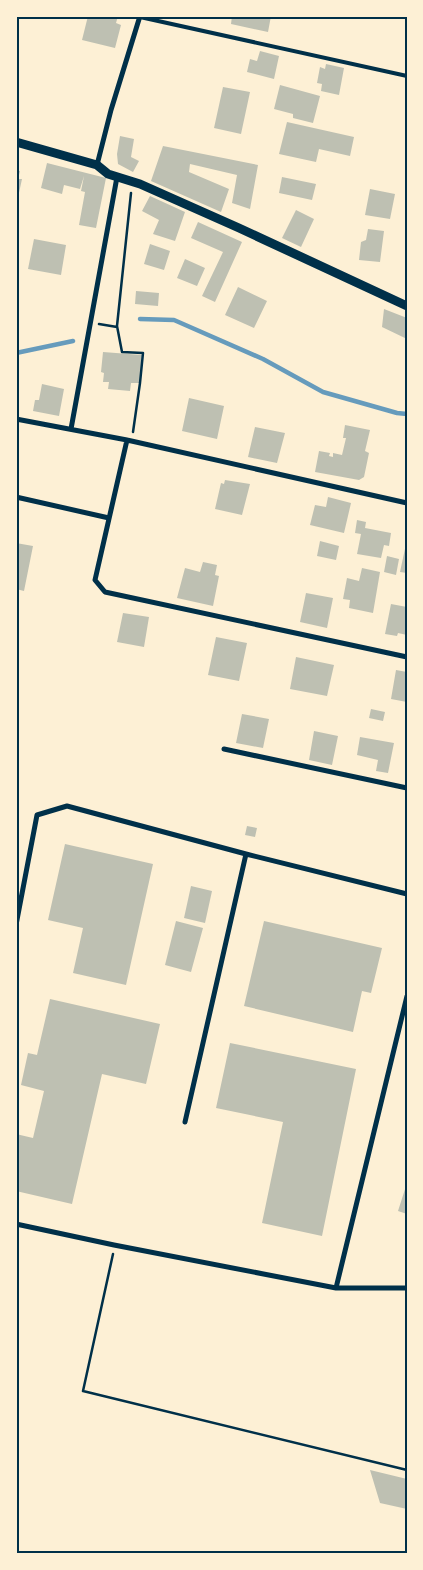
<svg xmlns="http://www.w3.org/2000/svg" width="423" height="1570" font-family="Quicksand,sans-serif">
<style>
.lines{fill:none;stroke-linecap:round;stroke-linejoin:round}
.stream{stroke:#669bbc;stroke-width:4.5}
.building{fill:#bec0b2}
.path{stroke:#003049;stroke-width:2.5}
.service{stroke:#003049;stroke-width:4}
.minor{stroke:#003049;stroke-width:5}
.tertiary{stroke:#003049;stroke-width:9}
.neatline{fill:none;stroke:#003049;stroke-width:2}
</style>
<rect width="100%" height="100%" fill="#fdf0d5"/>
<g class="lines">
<path class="stream" d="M140 319 174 320 263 359 323 392 397 413 407 414
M16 353 73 341"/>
</g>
<path class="building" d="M88 16H118L116 23 121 25 115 48 82 40Z
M232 16H271L268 32 231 24Z
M260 51 279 56 274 79 247 72 250 59 257 61Z
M326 64 344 68 339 95 321 91 322 84 317 83 320 67 325 69Z
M280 85 320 96 313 123 293 118V114L274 109Z
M223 87 250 92 241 134 214 128Z
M287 122 354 137 350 156 319 149 316 162 279 154Z
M120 136 134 139 131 157 139 161 133 172 118 164 117 154Z
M163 146 258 165 250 209 232 203 237 175 190 164 189 172 229 189 221 212 151 181Z
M47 163 106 178 96 228 79 225 85 192 81 191 84 176 80 189 64 185 62 194 41 188Z
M16 170 20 171 18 179H22L17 202Z
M282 177 316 184 312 200 279 193Z
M370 189 395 194 390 219 365 215Z
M150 196 185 212 175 241 153 234 159 220 142 211Z
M296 210 314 219 301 247 282 238Z
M198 222 242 242 215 302 202 296 223 252 191 238Z
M368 229 384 231 380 262 359 260 361 242 366 240Z
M34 239 66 245 61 275 28 269Z
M150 244 170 251 164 270 144 264Z
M185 259 205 268 197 286 177 278Z
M238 287 267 301 254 328 225 315Z
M136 291 159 293 158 306 135 304Z
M384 309 407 318V339L382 327Z
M103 352 142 355 140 383H131L130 391 108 389 109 382H103L104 373 101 372Z
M42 384 64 389 59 416 33 411 35 400H39Z
M189 398 224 406 217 439 182 431Z
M345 425 370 430 365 451 369 453 364 477 359 480 315 472 319 451 330 453 329 456 333 457V453L342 455 346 438H343Z
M255 427 285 433 277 463 248 457Z
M225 480 250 484 242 515 215 509 221 483 224 484Z
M328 497 351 503 344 533 310 525 315 505 326 507Z
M357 520 366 522 365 528 391 533 389 546 384 545 381 558 357 554 361 534 355 533Z
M320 541 339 546 336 560 317 556Z
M16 543 33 546 24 591 16 589Z
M406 544H407V573L400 572Z
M387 556 399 559 396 575 384 572Z
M203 562 217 565 215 575 219 576 213 606 177 598 185 568 200 572Z
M362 568 380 572 373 613 349 608 350 600 343 599 347 578 359 581Z
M306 593 333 598 327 628 300 622Z
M391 604 407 607V635L398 633 397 636 385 634Z
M123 613 149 617 144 647 117 642Z
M216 637 247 643 239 681 208 675Z
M296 657 334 665 327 696 290 689Z
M396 670 407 672V702L391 699Z
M371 709 385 712 383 721 369 718Z
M242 714 269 719 263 748 236 743Z
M314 731 338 736 332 765 309 760Z
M360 737 394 743 388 773 376 771 378 760 357 755Z
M247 826 257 828 255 837 245 835Z
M65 844 153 864 126 985 73 973 83 928 48 920Z
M191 886 212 891 205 923 184 918Z
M176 921 203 928 191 972 165 965Z
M264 921 382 948 371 993 362 991 353 1032 244 1006Z
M50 999 160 1024 146 1084 102 1074 72 1204 16 1191V1134L33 1138 44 1091 21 1085 28 1053 37 1055Z
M230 1043 356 1069 322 1236 262 1223 283 1122 216 1108Z
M406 1186H407V1214L398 1211Z
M370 1470 407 1479V1509L380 1503Z"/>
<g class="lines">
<path class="path" d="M131 193 117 326 122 352 143 353 140 383 133 432
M99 324 117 327
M113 1254 83 1391 407 1470"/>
<path class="service" d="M140 17 407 76"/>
<path class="minor" d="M97 165 111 110 140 16
M16 419 127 440 407 503
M71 429 117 177
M127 440 95 580 105 592 407 657
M16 497 109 518
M224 749 407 788
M16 925 37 815 67 806 246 854 407 894
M185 1122 246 854
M16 1224 114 1245 336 1288H407
M336 1288 407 996"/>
<path class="tertiary" d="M16 142 97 165 108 174 140 184 239 228 407 306"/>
</g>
<rect width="423" height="1570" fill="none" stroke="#fdf0d5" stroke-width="35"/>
<rect x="18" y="18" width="388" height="1534" class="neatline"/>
</svg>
